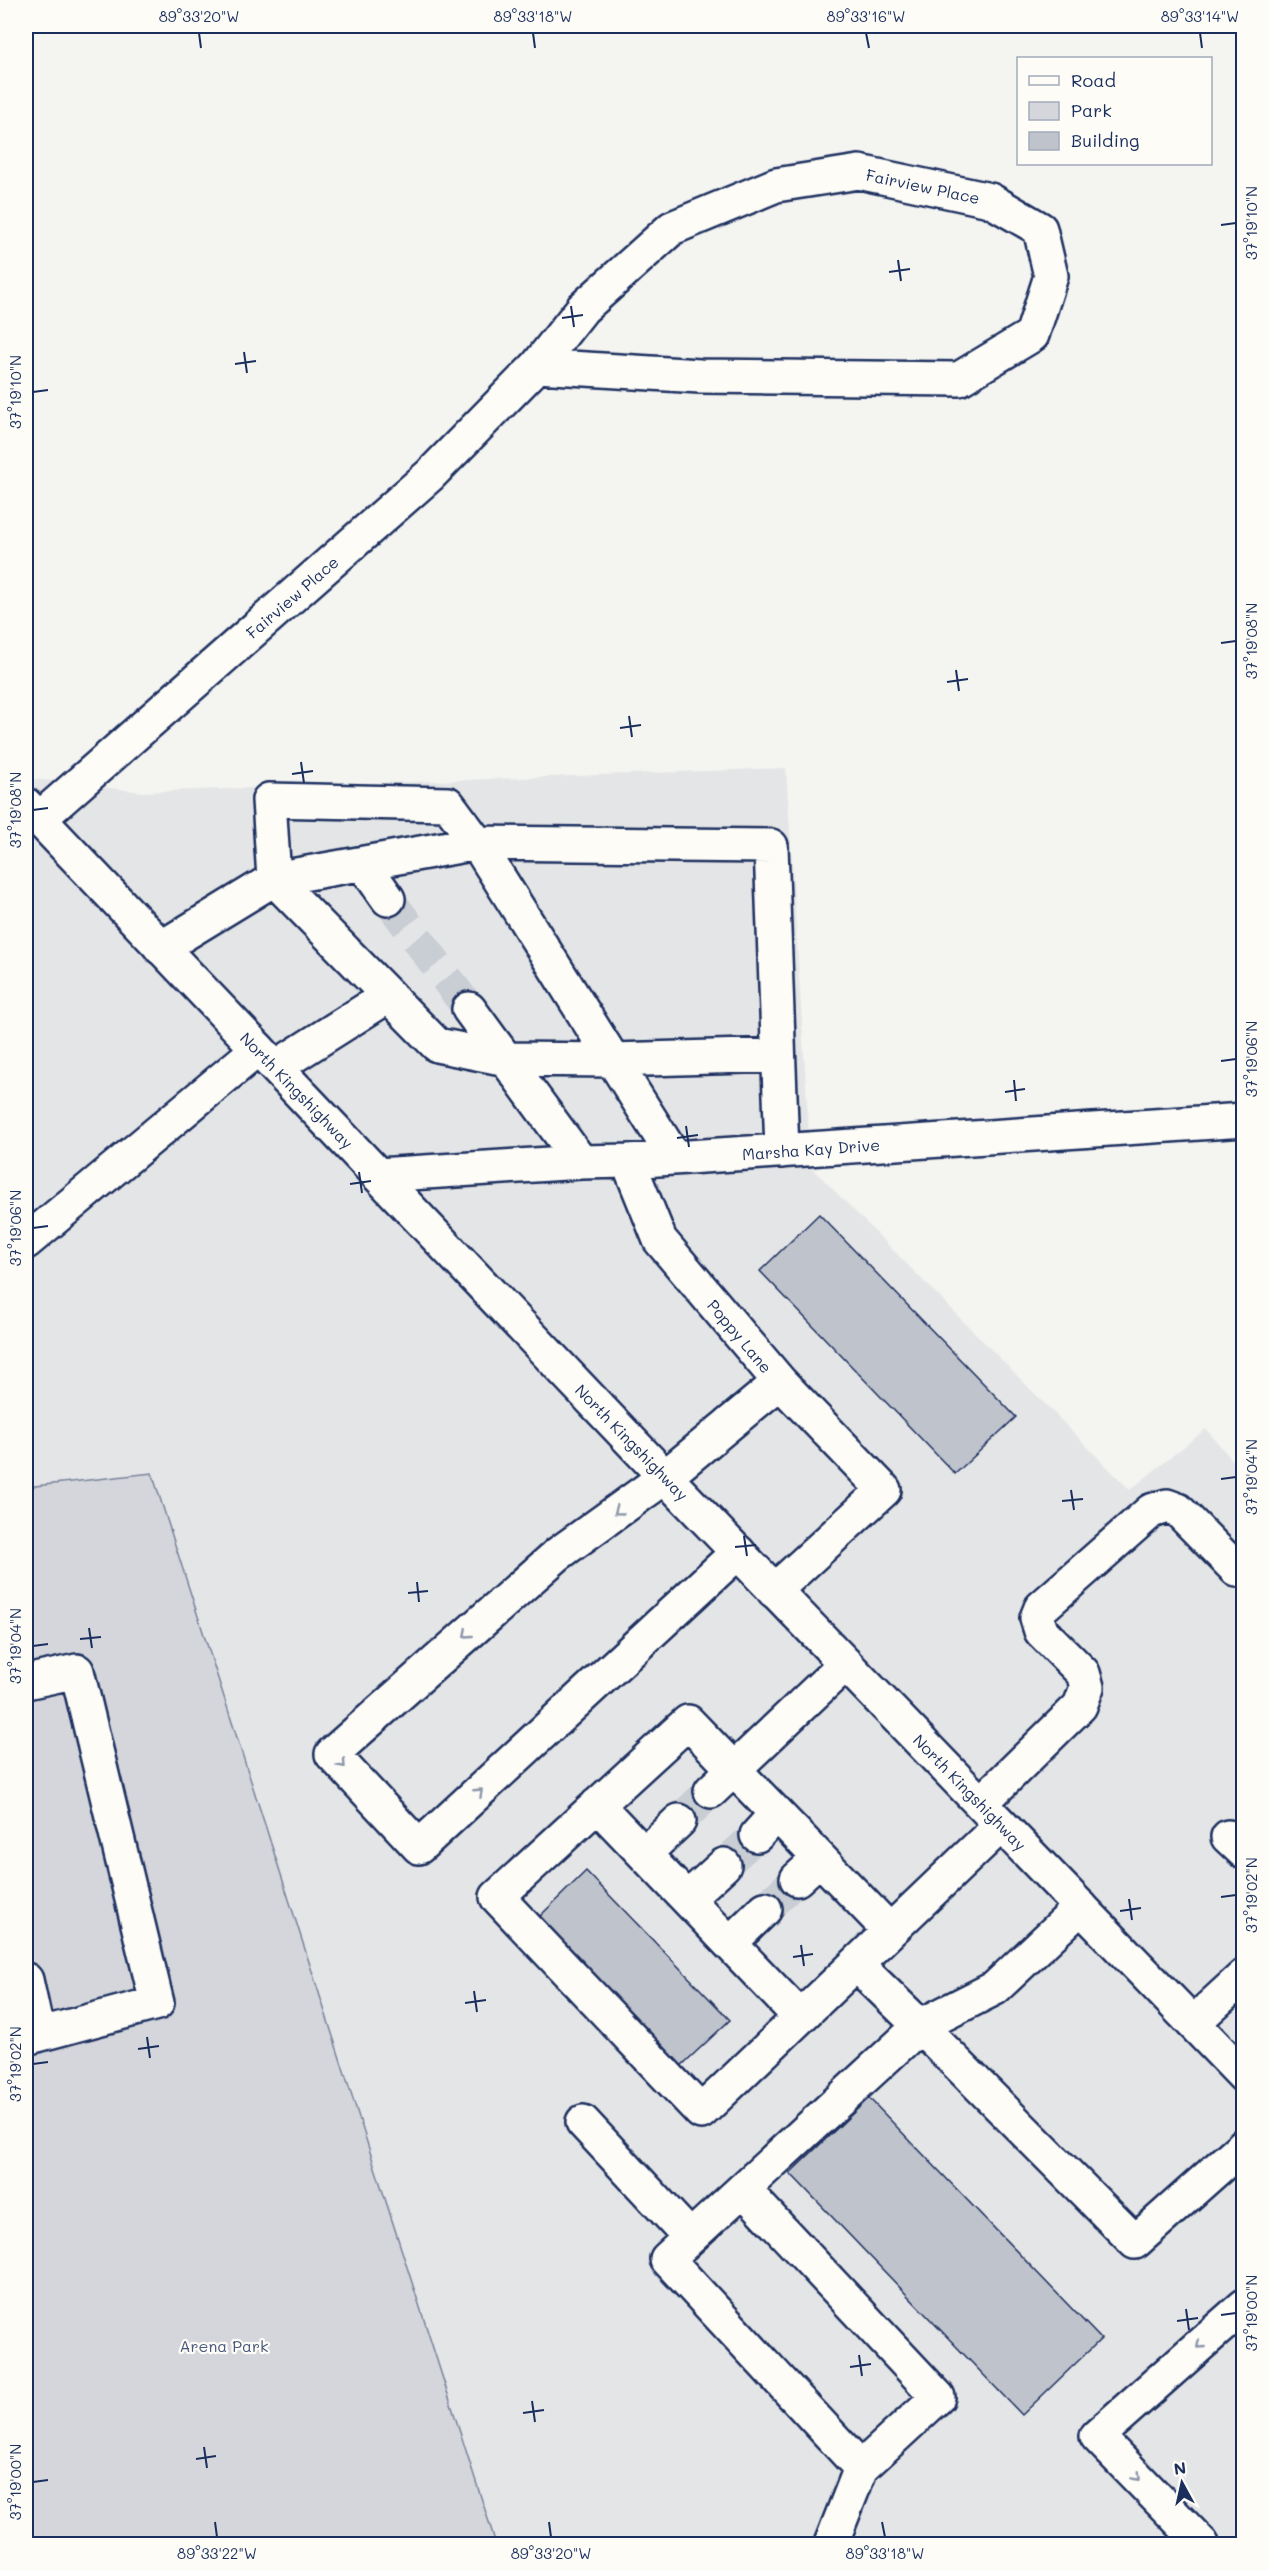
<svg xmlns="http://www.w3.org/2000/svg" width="1269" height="2570" font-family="Mali,sans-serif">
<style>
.built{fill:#e4e5e6}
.green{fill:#d4d6db;stroke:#78829c;stroke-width:1.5}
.building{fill:#bfc3cc;stroke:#1b2f5e;stroke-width:1.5}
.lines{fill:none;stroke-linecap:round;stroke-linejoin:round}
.minor-tunnel{stroke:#c9cdd4;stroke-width:33;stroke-dasharray:33 16;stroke-linecap:butt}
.minor-casing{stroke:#1b2f5e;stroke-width:38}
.major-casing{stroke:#1b2f5e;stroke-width:38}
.minor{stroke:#fdfcf7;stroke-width:33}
.major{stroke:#fdfcf7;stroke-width:33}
.oneway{stroke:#8c96aa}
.ticks{fill:none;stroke:#1b2f5e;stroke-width:2}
.labels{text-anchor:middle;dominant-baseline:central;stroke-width:4.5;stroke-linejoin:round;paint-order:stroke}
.street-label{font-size:16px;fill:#1b2f5e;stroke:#fdfcf7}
.park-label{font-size:16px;fill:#49597d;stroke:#fdfcf7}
.neatline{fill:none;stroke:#1b2f5e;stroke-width:2}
.ticks-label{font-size:15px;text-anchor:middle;fill:#1b2f5e}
</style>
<rect width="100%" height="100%" fill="#f4f4f1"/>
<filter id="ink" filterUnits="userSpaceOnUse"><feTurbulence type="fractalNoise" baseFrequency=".0167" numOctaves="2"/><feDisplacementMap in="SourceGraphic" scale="12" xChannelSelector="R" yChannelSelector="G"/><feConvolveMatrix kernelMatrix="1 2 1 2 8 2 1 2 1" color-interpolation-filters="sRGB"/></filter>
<g filter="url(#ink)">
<path class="built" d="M786 768 811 1167 1130 1490 1206 1429 1243 1473V2544H496L152 1474 26 1487V778L143 792Z"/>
<path class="green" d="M152 1473 496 2544H26V1487Z"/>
<path class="building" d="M819 1214 1016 1417 955 1474 760 1271Z
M586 1871 730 2020 681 2066 539 1917Z
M869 2098 1101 2339 1022 2415 790 2173Z"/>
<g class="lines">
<path class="minor-tunnel" d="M388 899 469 1009
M679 1821 711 1791
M724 1865 757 1835
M765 1909 797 1879"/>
<defs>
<path id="minor" d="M269 800 448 804 477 843 274 879Z
M39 819 430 475 537 366 583 308 672 228 776 185 859 172 990 200 1040 229 1051 276 1032 335 959 379 700 376 537 366
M364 865 388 899
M161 948 274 879 437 1045 507 1059 613 1060 477 843 771 846 782 1151
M469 1009 581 1162
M276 1067 388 996
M674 1157 613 1060 777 1055
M628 1161 660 1240 780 1382 665 1477 558 1554 332 1754 419 1847 738 1552
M378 1175 581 1162 628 1161 1244 1120
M26 1242 258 1049
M774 1591 884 1490 780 1382
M26 1682 77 1671 157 2003 26 2038
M711 1791 845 1664
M981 1803 1080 1706 1087 1687 1083 1673 1041 1631 1037 1618 1041 1608 1151 1511 1167 1506 1178 1510 1237 1570
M597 1805 800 2017
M757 1835 776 1814
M1228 1837 1244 1852
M644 1854 679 1821
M797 1879 819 1859
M687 1899 724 1865
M1081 1907 995 1988 920 2026 1135 2242 1244 2145
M890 1931 688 1722 497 1897 701 2112 1001 1825
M730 1943 765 1909
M26 1980 38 2035
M1193 2023 1244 1976
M583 2122 690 2237
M743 2189 920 2026 856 1964
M831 2544 861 2468 938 2397 743 2189 667 2259 861 2468
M1202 2544 1097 2436 1244 2306"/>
<path id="major" d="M26 805 665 1477 1244 2076"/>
</defs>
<use href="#minor" class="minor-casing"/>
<use href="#major" class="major-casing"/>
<use href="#minor" class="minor"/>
<use href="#major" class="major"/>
</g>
<defs><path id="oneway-chevron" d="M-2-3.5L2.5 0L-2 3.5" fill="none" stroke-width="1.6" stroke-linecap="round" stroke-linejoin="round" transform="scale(1.5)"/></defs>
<g class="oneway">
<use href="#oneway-chevron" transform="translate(618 1511) rotate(144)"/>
<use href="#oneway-chevron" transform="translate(467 1634) rotate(139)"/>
<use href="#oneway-chevron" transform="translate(342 1764) rotate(47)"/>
<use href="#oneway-chevron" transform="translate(479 1792) rotate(-43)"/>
<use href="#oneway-chevron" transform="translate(1200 2345) rotate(139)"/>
<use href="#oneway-chevron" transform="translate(1137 2477) rotate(46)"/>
</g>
</g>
<path class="ticks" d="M199 33 201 48M533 33 535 48M866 33 869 48M1200 33 1202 48M1221 225 1236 223M898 260 901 281M889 272 910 269M571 306 574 327M562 318 583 315M244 352 247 373M235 364 256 361M33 392 48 390M1221 643 1236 641M956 670 959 691M947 682 968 679M629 716 632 737M620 728 641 725M301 762 304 783M292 774 313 771M33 810 48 808M1221 1061 1236 1059M1014 1080 1016 1101M1005 1092 1025 1089M686 1126 689 1147M677 1138 698 1135M359 1172 362 1193M350 1184 371 1181M33 1228 48 1226M1221 1479 1236 1477M1071 1490 1074 1510M1062 1501 1083 1499M744 1536 747 1556M735 1547 756 1545M417 1582 419 1602M408 1593 428 1591M89 1628 92 1648M80 1639 101 1637M33 1646 48 1644M1221 1897 1236 1895M1129 1899 1132 1920M1120 1911 1141 1908M801 1945 804 1966M793 1957 813 1954M474 1991 477 2012M465 2003 486 2000M147 2037 150 2058M138 2049 159 2046M33 2064 48 2062M1186 2309 1189 2330M1221 2315 1236 2313M1177 2321 1198 2318M859 2355 862 2376M850 2367 871 2364M532 2401 535 2422M523 2413 544 2410M204 2447 207 2468M196 2459 216 2456M33 2482 48 2480M215 2522 217 2537M549 2522 551 2537M882 2522 885 2537"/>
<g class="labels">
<g class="street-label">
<text transform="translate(923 186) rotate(12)">Fairview Place</text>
<text transform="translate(292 597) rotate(-41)">Fairview Place</text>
<text transform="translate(297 1090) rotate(46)">North Kingshighway</text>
<text transform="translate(811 1149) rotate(-4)">Marsha Kay Drive</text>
<text transform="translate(740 1336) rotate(50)">Poppy Lane</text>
<text transform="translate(632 1442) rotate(46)">North Kingshighway</text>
<text transform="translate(970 1792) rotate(46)">North Kingshighway</text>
</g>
<g class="park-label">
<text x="224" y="2345">Arena Park</text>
</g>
</g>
<rect width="1269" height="2570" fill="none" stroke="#fdfcf7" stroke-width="66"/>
<rect x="1017" y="57" width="195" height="108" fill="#fdfcf7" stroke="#a3aaba" stroke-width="1.5"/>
<rect x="1029" y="76" width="30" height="9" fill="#fdfcf7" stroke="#a3aaba" stroke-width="1.5"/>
<text x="1071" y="87" font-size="18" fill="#1b2f5e">Road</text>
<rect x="1029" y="102" width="30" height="18" fill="#d4d6db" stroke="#a3aaba" stroke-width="1.5"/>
<text x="1071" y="117" font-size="18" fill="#1b2f5e">Park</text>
<rect x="1029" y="132" width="30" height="18" fill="#bfc3cc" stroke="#a3aaba" stroke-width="1.5"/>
<text x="1071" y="147" font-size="18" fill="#1b2f5e">Building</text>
<g transform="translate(1182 2483) rotate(352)" stroke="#fdfcf7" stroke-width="4.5" paint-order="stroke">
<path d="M0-4.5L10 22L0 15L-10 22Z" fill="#1b2f5e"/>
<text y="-9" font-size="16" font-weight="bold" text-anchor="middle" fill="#1b2f5e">N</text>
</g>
<rect x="33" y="33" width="1203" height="2504" class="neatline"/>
<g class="ticks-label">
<text x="199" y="22">89°33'20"W</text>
<text x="533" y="22">89°33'18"W</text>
<text x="866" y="22">89°33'16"W</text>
<text x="1200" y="22">89°33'14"W</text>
<text transform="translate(1252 223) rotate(-90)" y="5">37°19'10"N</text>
<text transform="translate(16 392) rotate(-90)" y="5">37°19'10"N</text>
<text transform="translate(1252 641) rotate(-90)" y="5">37°19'08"N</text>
<text transform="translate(16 810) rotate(-90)" y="5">37°19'08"N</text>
<text transform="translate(1252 1059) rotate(-90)" y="5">37°19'06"N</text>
<text transform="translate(16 1228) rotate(-90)" y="5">37°19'06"N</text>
<text transform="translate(1252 1477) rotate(-90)" y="5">37°19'04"N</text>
<text transform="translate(16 1646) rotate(-90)" y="5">37°19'04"N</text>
<text transform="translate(1252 1895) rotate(-90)" y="5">37°19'02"N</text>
<text transform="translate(16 2064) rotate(-90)" y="5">37°19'02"N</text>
<text transform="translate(1252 2313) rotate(-90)" y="5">37°19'00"N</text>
<text transform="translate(16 2482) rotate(-90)" y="5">37°19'00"N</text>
<text x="217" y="2559">89°33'22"W</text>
<text x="551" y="2559">89°33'20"W</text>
<text x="885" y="2559">89°33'18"W</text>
</g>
</svg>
